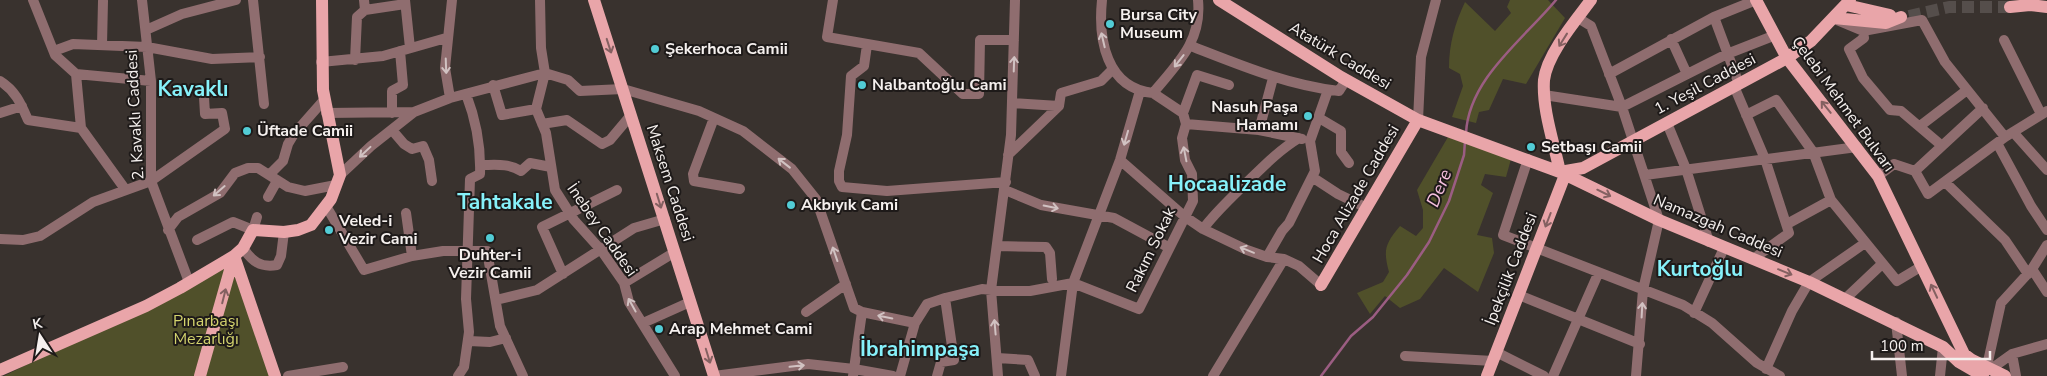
<svg xmlns="http://www.w3.org/2000/svg" width="2047" height="376" font-family="'Nunito Sans',sans-serif">
<style>
.green{fill:#50502a}
.lines{fill:none;stroke-linecap:round;stroke-linejoin:round}
.stream{stroke:#9b5d82;stroke-width:2.5}
.major-tunnel{stroke:#554e4b;stroke-width:12;stroke-dasharray:12 6;stroke-linecap:butt}
.minor{stroke:#8f6d6f;stroke-width:10}
.major{stroke:#e9a5a9;stroke-width:12}
.oneway{stroke:#d1c2c2}
.oneway2{stroke:#846061}
.poi-dot{fill:#52ccd5;stroke:#1e1a19;stroke-width:2}
.labels{text-anchor:middle;dominant-baseline:central;stroke-width:4;stroke-linejoin:round;paint-order:stroke}
.poi-label{font-size:16px;font-weight:bold;fill:#f5f0ee;stroke:#1e1a19;text-anchor:start}
.street-label{font-size:16px;fill:#f5f0ee;stroke:#1e1a19}
.park-label{font-size:16px;fill:#d3d36d;stroke:#1e1a19}
.water-label{font-size:18px;font-style:italic;fill:#f7c0df;stroke:#1e1a19}
.district-label{font-size:21px;font-weight:bold;fill:#86f1fa;stroke:#1e1a19}
</style>
<rect width="100%" height="100%" fill="#39322e"/>
<path class="green" d="M1510 0H1548L1565 18 1526 84 1503 79 1489 110 1479 112 1476 123 1452 117 1463 86 1460 74 1449 68C1449 44 1455 23 1465 2L1495 31 1511 13 1507 7Z
M1448 137 1511 159 1506 177 1485 174 1481 185 1493 193 1477 235 1492 238 1494 253 1478 292 1444 268 1420 299 1400 308 1385 296 1370 314 1357 293 1383 282 1389 272C1383 250 1385 244 1400 226L1416 236 1423 228V210L1417 190Z
M230 263 270 376H4Z"/>
<g class="lines">
<path class="stream" d="M1466 133C1469 78 1524 39 1556 0
M1321 376 1351 336 1373 317 1407 275 1429 242 1449 201 1464 155 1465 141"/>
<path class="major-tunnel" d="M1909 16 1949 7H2010"/>
<path class="minor" d="M33 0 55 55 76 74
M142 0 151 81V181L189 282
M253 0 264 104
M405 0 410 48
M540 0 541 48 545 73 536 109 546 133 555 190 574 220 601 250 624 283 629 302 675 376
M833 0 827 37 919 53 963 94H979L980 40H1014
M1102 0C1098 39 1106 88 1153 93 1178 63 1202 41 1198 0
M365 10 405 4
M1714 17 1739 84
M1578 18 1591 26 1622 107 1659 220 1643 290 1636 376
M1839 21 1863 31 1922 20 1945 62 2005 137
M146 30 182 14 236 0
M1863 31 1864 38 1849 49 1863 78 1890 110 1901 111 1941 145
M1671 39 1687 74
M2004 40 2041 114
M102 45 103 1
M867 45 864 66 851 76 847 135 839 171V181L842 187 887 191 1006 182
M1191 46C1240 65 1287 85 1339 91L1346 80
M54 51 73 44 147 47 212 59 260 57
M355 60 357 17 365 10 364 0
M321 62 383 56 446 38
M545 73 568 80 580 91 623 89 699 111 743 131 792 169 816 199 854 308 862 312 915 323 927 304 945 298 982 289 1001 291H1030L1073 283 1139 309 1193 201 1192 174 1185 160 1182 138 1186 124 1183 113 1153 93
M76 74 81 128 125 189
M76 74 151 81
M1609 74 1714 17 1756 0
M0 81C16 91 21 104 28 120L81 128
M493 85 502 115 536 109
M1734 86 1765 159 1789 233 1753 259
M1544 95 1622 107 1727 54 1773 36
M450 98 445 68 452 0
M1012 103 1059 106
M0 113 22 106
M326 113 414 112
M392 113V91L403 85 400 51
M1183 113 1197 75 1229 85
M1746 115 1776 100 1813 152 1831 200 1897 281 1922 266
M714 118 693 174 694 181 740 189
M1319 118 1341 131V152L1349 163
M1418 120 1421 57 1436 0
M1667 123 1686 169 1709 242
M542 124 567 120 602 144 610 140 631 115
M1186 124 1259 130 1302 139
M1920 126 1967 90
M392 130 404 144 412 149 423 146 429 160 432 181
M1259 130 1273 78
M2013 132 2047 170
M1997 143 2031 206 2047 230
M1008 155 1059 106 1061 93 1101 81 1112 70
M1528 159 1503 235 1683 305 1712 323 1757 363 1780 376
M1120 160 1184 216 1203 229 1247 250 1267 257 1284 259 1299 266 1321 285
M481 165C496 165 508 163 521 171L530 163 551 167
M1915 171 1983 108
M269 175 283 161 288 144 294 134 324 100
M340 175 371 146 414 112 450 98 545 73
M1645 175 1857 147
M1878 176 1894 164 1915 171 1928 194 2005 137 2047 111
M1312 177 1338 194 1367 208
M1945 182 2005 240 2028 274
M1005 190 1041 205 1114 218 1168 247
M268 197 277 181
M326 206 364 270 412 256 443 251H487L500 326 523 376
M406 213 412 256
M1787 224 1831 200
M1203 229C1214 214 1227 202 1240 189 1259 171 1276 152 1299 138
M168 230 178 217 220 193 235 173 248 168H258L288 187 305 191 336 185
M0 239 23 240 40 236 93 202 151 181 225 129 222 113 205 114 204 97
M197 240 233 222 253 230 257 217
M997 246 1046 247 1050 253 1052 279
M243 248C252 261 260 268 277 265L281 256 284 232
M1267 257 1282 231 1289 223 1315 171 1310 141 1328 90
M2032 269 2047 292
M563 274 542 227 617 190
M624 283 675 252
M1519 295 1640 344
M1845 299 1882 264
M496 300 537 290 634 228 665 219
M806 312 846 284
M1694 313 1724 248
M1896 322 1902 376
M643 323 690 302
M469 341 490 342 506 338
M1496 352 1544 376
M2012 354 2016 376
M1405 356 1493 361
M997 358 1028 360 1035 376
M1987 366 2001 303 2032 269 2047 245
M1766 369 1792 311 1809 282 1865 243
M1991 369 2012 354 2047 344
M288 376 343 367
M458 376 464 367 469 332 466 299 470 179 480 174C481 145 476 120 466 94
M714 376 808 364 854 369 893 376
M853 376 862 312
M900 376 915 323
M937 376 941 362 954 360 945 298
M998 376 991 290 1011 135 1015 0
M1061 376 1073 283 1120 160 1140 91
M1213 376 1284 259
M1553 376 1598 274
M1940 376 1943 347"/>
<path class="major" d="M594 0 714 376
M1219 0 1341 77 1418 120 1560 172 1659 220 1809 282 1943 347 1959 362 1983 376
M1756 0 1787 58 1878 176 1964 354 1972 360 2005 376
M1846 5 1890 15
M2010 7 2030 5 2047 7
M1834 18 1886 23 1901 17
M1560 172 1583 168 1787 58 1811 41 1850 0
M1560 172C1554 143 1542 109 1544 80 1547 54 1576 20 1591 0
M234 256 275 376
M1321 285 1418 120
M0 370 146 306 180 288 234 256 243 248 253 230 284 232 298 230 311 225 331 199 340 175 323 90 322 0
M200 376 234 256
M1487 376 1565 175"/>
</g>
<defs><path id="oneway-shaft" d="M-6 0H5M1.5-3L5.5 0L1.5 3" fill="none" stroke-width="1.6" stroke-linecap="round" stroke-linejoin="round" transform="scale(1.25)"/></defs>
<g class="oneway">
<use href="#oneway-shaft" transform="translate(1103 40) rotate(-103)"/>
<use href="#oneway-shaft" transform="translate(1179 61) rotate(128)"/>
<use href="#oneway-shaft" transform="translate(1014 64) rotate(-88)"/>
<use href="#oneway-shaft" transform="translate(446 66) rotate(88)"/>
<use href="#oneway-shaft" transform="translate(1126 138) rotate(106)"/>
<use href="#oneway-shaft" transform="translate(365 152) rotate(137)"/>
<use href="#oneway-shaft" transform="translate(1185 154) rotate(-101)"/>
<use href="#oneway-shaft" transform="translate(784 163) rotate(-142)"/>
<use href="#oneway-shaft" transform="translate(219 191) rotate(139)"/>
<use href="#oneway-shaft" transform="translate(1051 207) rotate(11)"/>
<use href="#oneway-shaft" transform="translate(1247 250) rotate(-158)"/>
<use href="#oneway-shaft" transform="translate(835 254) rotate(-109)"/>
<use href="#oneway-shaft" transform="translate(632 305) rotate(-119)"/>
<use href="#oneway-shaft" transform="translate(1642 310) rotate(-87)"/>
<use href="#oneway-shaft" transform="translate(885 317) rotate(-169)"/>
<use href="#oneway-shaft" transform="translate(995 327) rotate(-95)"/>
<use href="#oneway-shaft" transform="translate(797 366) rotate(-6)"/>
</g>
<g class="oneway2">
<use href="#oneway-shaft" transform="translate(1563 40) rotate(122)"/>
<use href="#oneway-shaft" transform="translate(609 46) rotate(72)"/>
<use href="#oneway-shaft" transform="translate(1826 107) rotate(-129)"/>
<use href="#oneway-shaft" transform="translate(1604 193) rotate(26)"/>
<use href="#oneway-shaft" transform="translate(659 201) rotate(73)"/>
<use href="#oneway-shaft" transform="translate(1548 220) rotate(111)"/>
<use href="#oneway-shaft" transform="translate(1785 272) rotate(22)"/>
<use href="#oneway-shaft" transform="translate(1934 291) rotate(-115)"/>
<use href="#oneway-shaft" transform="translate(224 296) rotate(-76)"/>
<use href="#oneway-shaft" transform="translate(708 356) rotate(73)"/>
</g>
<g class="poi-dot">
<circle cx="1110" cy="24" r="5"/>
<circle cx="655" cy="49" r="5"/>
<circle cx="862" cy="85" r="5"/>
<circle cx="1308" cy="116" r="5"/>
<circle cx="247" cy="131" r="5"/>
<circle cx="1531" cy="147" r="5"/>
<circle cx="791" cy="205" r="5"/>
<circle cx="329" cy="230" r="5"/>
<circle cx="490" cy="238" r="5"/>
<circle cx="659" cy="329" r="5"/>
</g>
<g class="labels">
<g class="poi-label">
<text x="1120" y="15">Bursa City<tspan x="1120" dy="18">Museum</tspan></text>
<text x="665" y="49">Şekerhoca Camii</text>
<text x="872" y="85">Nalbantoğlu Cami</text>
<text x="1298" y="107" text-anchor="end">Nasuh Paşa<tspan x="1298" dy="18">Hamamı</tspan></text>
<text x="257" y="131">Üftade Camii</text>
<text x="1541" y="147">Setbaşı Camii</text>
<text x="801" y="205">Akbıyık Cami</text>
<text x="339" y="221">Veled-i<tspan x="339" dy="18">Vezir Cami</tspan></text>
<text x="490" y="255" text-anchor="middle">Duhter-i<tspan x="490" dy="18">Vezir Camii</tspan></text>
<text x="669" y="329">Arap Mehmet Cami</text>
</g>
<g class="street-label">
<text transform="translate(1340 56) rotate(31)">Atatürk Caddesi</text>
<text transform="translate(1705 84) rotate(-28)">1. Yeşil Caddesi</text>
<text transform="translate(1843 104) rotate(54)">Çelebi Mehmet Bulvarı</text>
<text transform="translate(135 115) rotate(-93)">2. Kavaklı Caddesi</text>
<text transform="translate(670 183) rotate(72)">Maksem Caddesi</text>
<text transform="translate(1356 194) rotate(-60)">Hoca Alizade Caddesi</text>
<text transform="translate(1718 226) rotate(23)">Namazgah Caddesi</text>
<text transform="translate(602 230) rotate(55)">İnebey Caddesi</text>
<text transform="translate(1151 250) rotate(-64)">Rakım Sokak</text>
<text transform="translate(1511 269) rotate(-69)">İpekçilik Caddesi</text>
</g>
<g class="park-label">
<text x="206" y="321">Pınarbaşı<tspan x="206" dy="18">Mezarlığı</tspan></text>
</g>
<g class="water-label">
<text transform="translate(1439 188) rotate(-68)">Dere</text>
</g>
<g class="district-label">
<text x="193" y="89">Kavaklı</text>
<text x="1227" y="184">Hocaalizade</text>
<text x="505" y="202">Tahtakale</text>
<text x="1700" y="269">Kurtoğlu</text>
<text x="920" y="349">İbrahimpaşa</text>
</g>
</g>
<g transform="translate(40 336) rotate(348)" stroke="#1e1a19" stroke-width="4" paint-order="stroke">
<path d="M0-4L9 19L0 12L-9 19Z" fill="#f5f0ee"/>
<text y="-8" font-size="14" font-weight="bold" text-anchor="middle" fill="#f5f0ee">K</text>
</g>
<path d="M1872 351v8h118v-8" fill="none" stroke="#f5f0ee" stroke-width="2.5"/>
<text x="1880" y="351" font-size="15" fill="#f5f0ee" stroke="#1e1a19" stroke-width="4" paint-order="stroke">100 m</text>
</svg>
